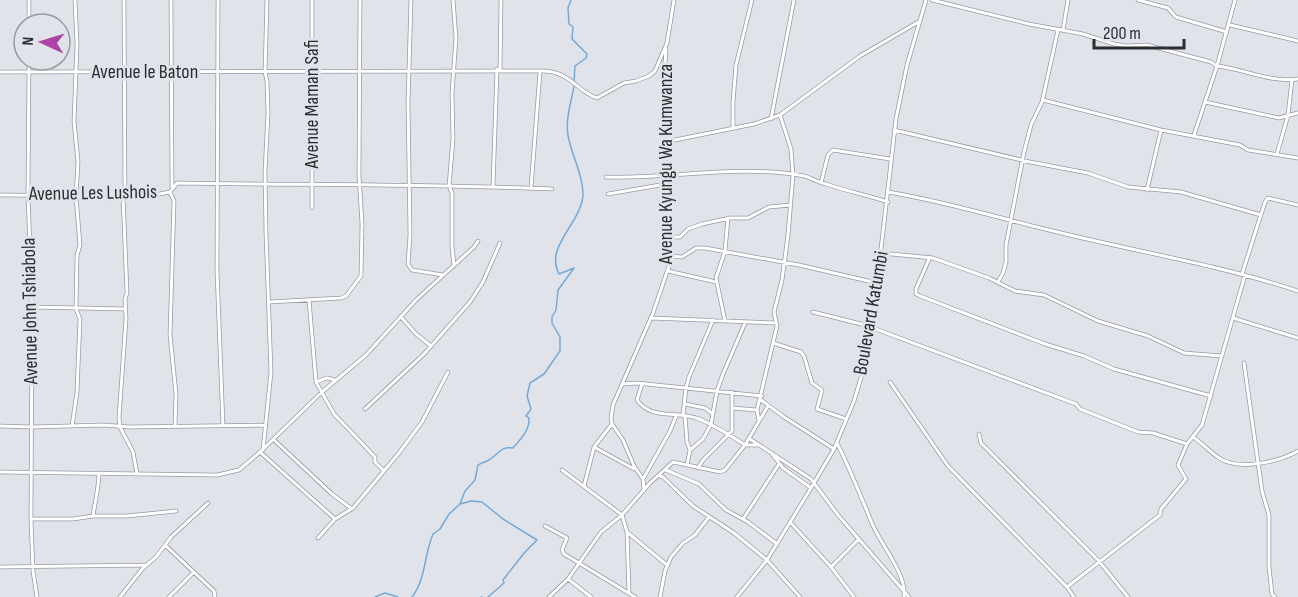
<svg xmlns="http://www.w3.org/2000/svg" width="1298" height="597" font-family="'Sofia Sans Condensed',sans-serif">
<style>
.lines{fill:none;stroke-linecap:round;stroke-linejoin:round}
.stream{stroke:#74aad8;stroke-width:1.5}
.minor-casing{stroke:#989aa2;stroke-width:4.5}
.minor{stroke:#fff;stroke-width:3}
.labels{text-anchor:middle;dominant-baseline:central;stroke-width:6;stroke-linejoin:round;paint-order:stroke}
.street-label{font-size:20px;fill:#2c2d30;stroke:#e1e3eb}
</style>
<rect width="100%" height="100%" fill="#e1e3eb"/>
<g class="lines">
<path class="stream" d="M571 0 568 8 569 24 573 27 572 39 587 54 586 58 575 66 574 81
M460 504 471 501 482 502 503 519 537 540 525 552 503 580 504 583 488 597
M375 597 385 593 398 597
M412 597C426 579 424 555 433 534L440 529 449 514 460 504 465 491 475 480 478 465C481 463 484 462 487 461 498 456 499 446 513 448 520 440 530 430 529 418L526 416 531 409 527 396 530 383 544 374 560 351V337L552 323V317L556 310 558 290 574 268 559 274C544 246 582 223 583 194 583 175 573 158 569 140 564 122 571 104 574 86
M481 597H482"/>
<defs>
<path id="minor" d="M29 0V24
M124 0 125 196
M171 0 172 187
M218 0 217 271 223 426
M312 0V208
M411 0 408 102 410 235 408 264 412 270 443 275
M453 0 456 38 452 93 453 139 449 186 452 193V246L454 266
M932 0 1029 24 1083 34 1114 44 1125 46 1147 45 1211 62 1217 66C1244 69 1271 83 1298 79
M1138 0 1168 8 1176 17 1227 32
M1230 25 1298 41
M1063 30 1068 0
M667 43 674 0
M29 60 28 194 32 307 31 519 33 571 37 597
M500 70 501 0
M0 72 544 71C571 72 576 91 597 98L624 83 636 81 649 76 655 71 667 43
M1043 100 1161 130 1240 145 1248 150 1298 158
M1205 102 1279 118 1298 113
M771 119 794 0
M733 128V102L736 65 752 0
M894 130 1030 162 1088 173 1128 187 1181 192 1261 215
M1194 135 1217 66 1235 0
M665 142 754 124 780 115 860 56 920 21
M1277 154 1288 115 1292 80
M606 177C672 179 739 164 804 176 811 178 818 182 826 184 846 191 867 195 888 202
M821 183 828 155 833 150 890 159
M493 186 497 69
M531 188 540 72
M1147 190 1161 130
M170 192 174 201 170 335 176 394 175 427
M888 192C943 201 995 217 1049 230 1132 251 1217 264 1298 291
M608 194 666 184
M0 195C54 194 117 204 170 192L177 183C302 185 427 184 552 189
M123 196 127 293 125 299 126 319 119 417 120 427 133 452 137 474
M666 237H680L688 229 702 224 730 218H748L769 207 791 205
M881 253 933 258 989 278 1015 291 1044 295 1098 321 1148 336 1184 353 1222 356
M668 256 682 257 696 248H705L799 265 877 283
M930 257 916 289V294L920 296 1045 344 1084 356 1114 369 1211 396
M668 271 716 282
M1242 274 1265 202 1268 198 1298 205
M998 282 1003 273 1006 262V245L1024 152 1031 125 1042 102 1058 30
M309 300 316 382 334 414 375 457V462L383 470
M269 302 341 298 346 296 361 276 362 224 359 175 360 0
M32 307 126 309
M813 312 865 325 1076 404 1080 409 1138 432 1153 433 1187 444
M401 317 416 334 431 346
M651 318 776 323
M1233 318 1298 338
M725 321 716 278 725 251 728 218
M773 343 801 352 804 356 812 383 822 390 817 409 846 419
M1244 363 1262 491 1269 515V567L1272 594 1275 597
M316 382 327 378 335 380
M890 382 948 466 1067 587 1074 597
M622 384 637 383 762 396
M642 384 637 400C652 421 678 410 699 419 716 426 730 435 745 445L768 406
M761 400 784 417 834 449
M685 404 705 408 713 414
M732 408 757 410
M365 409 424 354 470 302 483 282 500 243
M683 415 686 388 689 377 713 320
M685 416 687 442 690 450 687 465
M759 421 757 410 777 326 774 312 782 280 788 235 793 175 791 149 780 115
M0 426 32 427 103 425 130 427 265 425
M72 426 77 392 80 319 76 309 77 255 80 245 76 196 78 162 74 121 77 44 75 0
M979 434 981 443 1098 560 1128 597
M1193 437C1202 443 1210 452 1219 458 1239 471 1278 462 1298 451
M750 439 811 479 838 515 909 597
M274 440 332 494 352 509
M837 443C850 469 860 494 871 521 879 543 907 573 904 597
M594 447 634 469
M263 450 271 372 266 233 265 172 268 113 267 81 265 72 267 0
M690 450 703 439 711 424 717 391 723 374 745 323
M260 452 335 519
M772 454 783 468 811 488
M698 468 703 460 732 431V392
M562 470 622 515 627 532 629 592
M666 470 699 484 726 510 748 522 777 544
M0 472 217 475 239 470 260 452 322 392 366 355 416 300 474 247 478 241
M660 476 663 477 693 506 734 533 767 560 800 597
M643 479 670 431 676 416
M584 486 594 447 612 424
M644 490 643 479 634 466 623 440 612 424 611 418 613 405 653 313 669 266 665 165V142L670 112 665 64 666 49
M93 516H127L176 511
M31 519H73L93 516C95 501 99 487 99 473
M743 519 779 464
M790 522 831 567 854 597
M545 526 567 538 562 550 564 554 635 597
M627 532 667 565
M318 538 335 519 353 508 399 453 422 422 448 372
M165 545 214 591 215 597
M0 567 146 565
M831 567 859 539
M568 579 591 597
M1067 587 1160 515 1161 509 1186 479 1178 465 1187 444 1202 425 1245 275
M120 597 143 568 156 557 171 537 208 503
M169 597 193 573
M549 597 568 579 601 532 622 515 650 483 673 462 720 472 725 470 745 445H759
M660 597 665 571 671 557 683 543 695 535 709 517
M737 597 767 560 811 488 834 449 854 401 863 371 872 327 896 119 907 65 926 0"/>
</defs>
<use href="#minor" class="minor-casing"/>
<use href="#minor" class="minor"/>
</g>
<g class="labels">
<g class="street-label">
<text x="145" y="72">Avenue le Baton</text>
<text transform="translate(312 104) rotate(-90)">Avenue Maman Safi</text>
<text transform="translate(666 164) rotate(-90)">Avenue Kyungu Wa Kumwanza</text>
<text transform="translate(93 193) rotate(-1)">Avenue Les Lushois</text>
<text transform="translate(30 311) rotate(-91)">Avenue John Tshiabola</text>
<text transform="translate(871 313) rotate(-80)">Boulevard Katumbi</text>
</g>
</g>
<g transform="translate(42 42) rotate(274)"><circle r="28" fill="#e1e3eb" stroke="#999aa0" stroke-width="1.5"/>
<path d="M0-4.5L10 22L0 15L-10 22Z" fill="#ac43a5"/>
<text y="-9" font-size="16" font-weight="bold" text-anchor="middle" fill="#2c2d30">N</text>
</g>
<path d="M1094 39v9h90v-9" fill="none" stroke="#2c2d30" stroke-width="3"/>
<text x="1103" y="39" font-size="18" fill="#2c2d30" stroke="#e1e3eb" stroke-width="4.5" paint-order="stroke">200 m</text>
</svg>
